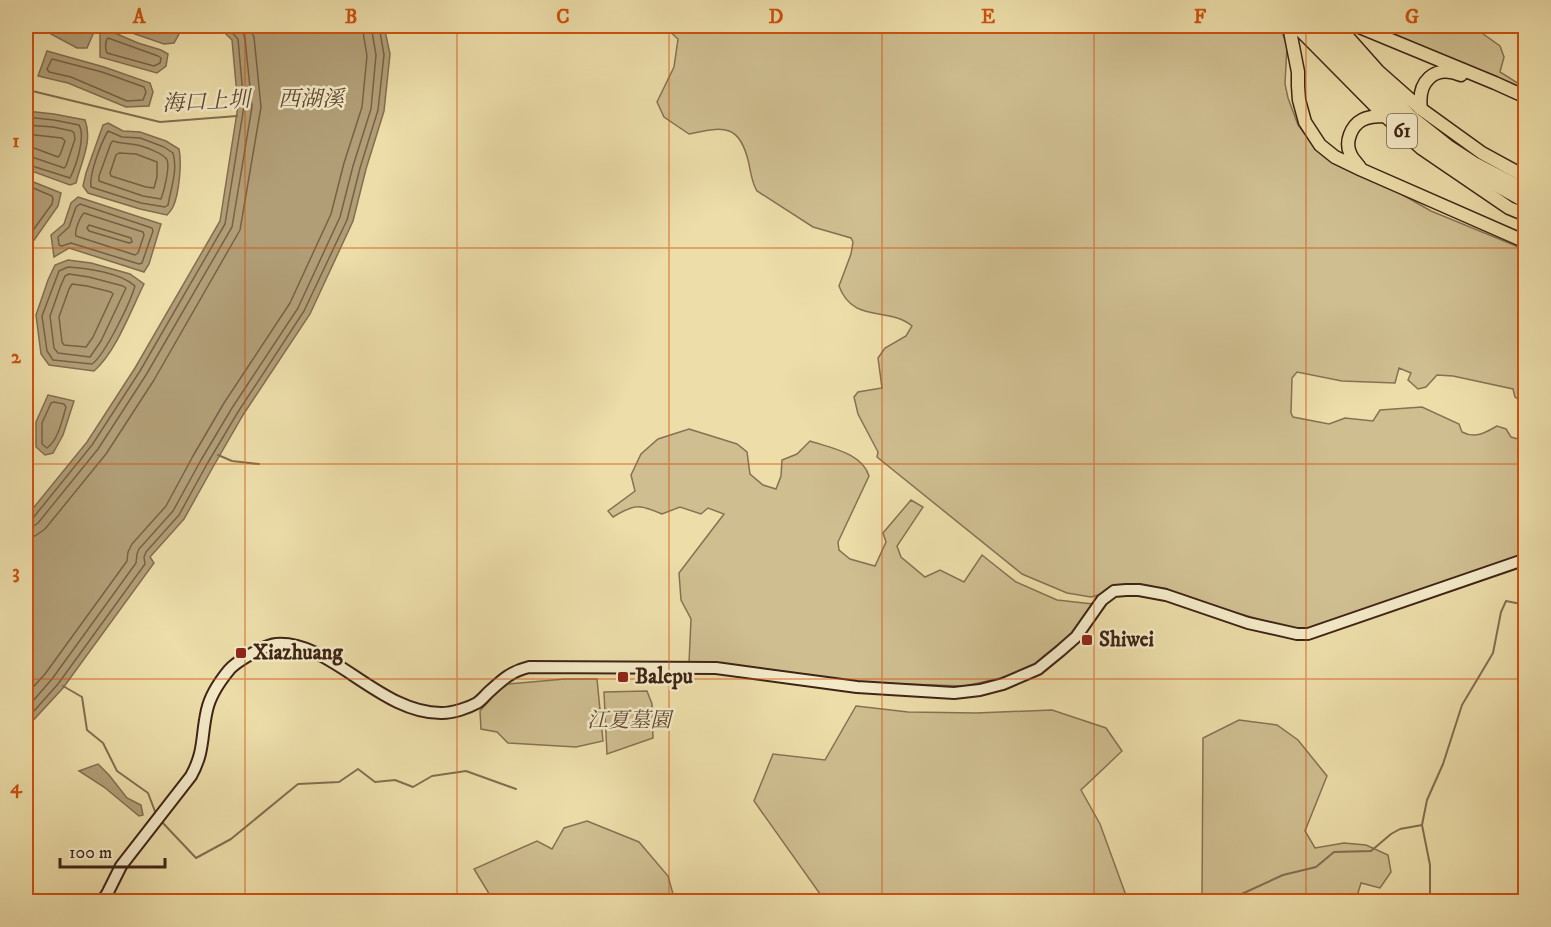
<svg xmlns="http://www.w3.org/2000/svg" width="1551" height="927" font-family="'IM FELL DW Pica','Noto Serif TC',serif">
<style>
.green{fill:#cfbe90;stroke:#877152;stroke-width:1.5}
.water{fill:#b19e77;stroke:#836d50;stroke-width:1.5}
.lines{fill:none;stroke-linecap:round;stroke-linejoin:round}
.shore{stroke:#786146;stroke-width:1.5}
.stream{stroke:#836d50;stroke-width:2}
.secondary-casing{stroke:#3f2415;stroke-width:14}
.primary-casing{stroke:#3f2415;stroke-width:15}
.trunk-casing{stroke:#3f2415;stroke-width:15}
.secondary{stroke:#f3e9c7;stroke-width:10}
.primary{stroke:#ecdda9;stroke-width:12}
.trunk{stroke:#ecdda9;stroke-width:12}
.grid{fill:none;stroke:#cf510d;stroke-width:1.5;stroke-opacity:0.55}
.poi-dot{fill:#8f2418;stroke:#f3e9c7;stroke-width:2}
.labels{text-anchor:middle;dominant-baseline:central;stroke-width:5;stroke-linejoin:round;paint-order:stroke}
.shield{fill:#f3e9c7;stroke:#755f4a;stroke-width:1.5}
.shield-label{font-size:20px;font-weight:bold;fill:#3f2415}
.poi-label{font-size:21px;font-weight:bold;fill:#3f2415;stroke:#f3e9c7;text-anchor:start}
.park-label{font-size:21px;font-style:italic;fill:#634a34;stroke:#f3e9c7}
.water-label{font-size:22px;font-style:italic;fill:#614932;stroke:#f3e9c7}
.neatline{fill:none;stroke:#cf510d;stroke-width:2}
.grid-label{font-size:20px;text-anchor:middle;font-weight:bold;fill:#cf510d}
</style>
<rect width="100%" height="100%" fill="#ecdda9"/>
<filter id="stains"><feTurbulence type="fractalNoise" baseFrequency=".00333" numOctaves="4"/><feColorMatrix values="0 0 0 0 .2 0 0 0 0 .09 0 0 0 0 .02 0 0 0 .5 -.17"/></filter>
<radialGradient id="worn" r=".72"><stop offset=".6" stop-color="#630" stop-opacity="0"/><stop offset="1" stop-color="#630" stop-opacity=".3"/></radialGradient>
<path class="green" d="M664 26H1280L1287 46 1285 84 1288 98 1298 125 1312 144 1351 171 1387 186 1431 211 1526 250 1525 400 1521 401 1515 397 1513 389 1453 376 1437 375 1426 387 1418 389 1408 380 1411 373 1399 368 1395 383 1342 381 1297 372 1292 378 1291 413 1293 417 1329 424 1345 418 1373 421 1380 410 1422 407 1459 424 1462 432C1475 439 1485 433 1497 426L1506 429 1511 437 1525 441V555L1318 630H1300L1282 626 1145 586 1138 585 1091 597 1067 593 1022 574 877 457 878 452 858 414 854 397 858 392 882 388 878 358 885 348 906 336 912 326C888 306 853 324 839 286L851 254 853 242 851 238 813 227 757 191C752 183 751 174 749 164 740 124 725 126 689 134L664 117 657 102 674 67 678 39Z
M1368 26H1472L1500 46 1504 57 1500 72 1524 87 1518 92Z
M689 429 737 444 747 452 750 474 763 485 776 489 781 476 782 460 797 454 810 441C831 448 862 453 869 476L838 542 839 550 850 559 875 566 886 542 883 533 911 500 923 507 897 546 901 557 925 577 940 570 964 582 982 555 1016 582 1057 600 1093 604 1098 610 1036 670 965 686 843 682 689 663 691 619 681 600 679 573 724 514 708 508 701 514 680 507 662 514C639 504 634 504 613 517L608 511 635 491 631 475 641 454 658 439Z
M565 679H597L603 741 576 747 508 743 497 732 481 729 480 711 495 694 508 684Z
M647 691 652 704 653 738 607 754 604 692Z
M856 706 908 712 976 713 1052 710 1106 728 1122 751 1081 790 1100 824 1128 901H825L754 801 773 754 825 760Z
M1239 720 1277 725 1298 740 1327 776 1305 831 1315 848 1344 843 1366 845 1388 855 1391 872 1380 888 1361 883 1357 896 1361 901H1202L1203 738Z
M587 821 639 842 668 876 675 901 500 902 491 897 474 869 537 841 552 849 564 828Z"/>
<path class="water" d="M51 26H94L93 34 87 48H77L51 34Z
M112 26H179V34L174 43 164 44Z
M218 26H384L390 54 384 111 366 169 353 221 310 314 243 415 213 467 184 519 150 557 154 563 63 688 26 728V517L87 442 135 368 220 221 238 106 232 40Z
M110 31 138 43 161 50 168 54 166 66 157 73 100 57V33Z
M47 51 104 67 150 83 153 92 149 106 126 107 68 83 38 76Z
M26 111 54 114 85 120C93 141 81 162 76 183L70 185 26 169Z
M108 123 123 131 140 132 166 141 179 149C182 163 179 194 173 207 172 209 168 214 167 215L140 209 88 193 83 186 86 173 103 125Z
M26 179 61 193 58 206 32 243 26 239Z
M78 197 161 224 149 264 144 272 69 248 54 257 51 235 64 224 71 203Z
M68 260 91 263 130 274 144 284C131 310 116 352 94 371L49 365 41 354 36 315 48 280 55 265Z
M48 395 74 401 63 435 53 453 45 455 36 447V422Z
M98 764 109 775 127 798 141 805 143 815 139 816 104 787 79 771Z"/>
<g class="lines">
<path class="shore" d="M108 38 158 56 161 58 160 63 154 66 107 53C105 49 105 41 108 38Z
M52 59 102 72 144 87 146 92 143 100 127 101 71 77 49 72 47 69Z
M26 117 54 120 79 125C86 137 76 166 70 178L26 164
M26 125 53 127 72 131 74 133 75 139 66 166 64 168 32 157 26 156
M108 131 122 137 140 138 164 147 173 153C178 170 171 188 168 205L165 207 141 203 91 187C89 174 101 143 108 131Z
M26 134 62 138 65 141 60 155 58 157 34 148 26 147
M113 141C121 144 129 143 137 145 143 146 165 154 167 160 170 168 164 191 161 199L143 196 99 181V176L111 143Z
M119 153 136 154 157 162V177L154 188 146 187 111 176 110 173 116 155Z
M26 185 52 196 53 199 52 204 31 233 26 234
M80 204 152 228 153 231 142 263 139 264 71 243 62 246 59 245 58 237 69 227 76 207Z
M84 213 143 232 144 235 138 253 135 255 76 236C74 231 80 217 84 213Z
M89 225 131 238 132 242 129 243 89 231 87 228Z
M68 267C87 268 121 273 135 286 130 303 105 355 92 364L53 360 47 351 42 316 59 271Z
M69 274 89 277 123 286 126 288 101 341 90 357 58 353 54 348 50 316 61 285 65 276Z
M72 284 87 286 111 292 113 294 93 337 86 347 64 345 62 342 59 317 69 289Z
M54 402 64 404 66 407C62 421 58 440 47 448L42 444V423L51 403Z
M26 521 33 518 92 445 140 371 225 224 244 106 238 39 226 26
M26 528 32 527 38 523 98 449 146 375 232 227 252 107 245 39 243 32 237 26
M26 537 35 536 45 529 106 454 154 380 240 230 261 107 254 37 249 26
M26 695 45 674 127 561 128 552 132 544 166 506 193 456 224 403 290 303 331 214 344 163 362 107 367 56 362 26
M26 709 52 679 136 563 137 554 139 549 173 511 201 460 232 408 298 308 340 217 353 166 371 109 376 55 371 26
M26 720 58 684 145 564 144 557 146 552 179 515 207 464 238 412 304 311 347 220 360 168 378 110 384 55 379 26"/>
<path class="stream" d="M26 92 28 90 160 122 237 116
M218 455 232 461 259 464
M63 686 82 697 87 730 103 743 117 771 148 793 156 814
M161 821 196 858 231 839 298 784 339 782 358 769 375 782 395 780 413 787 432 776 466 771 516 789
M1224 902 1283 875 1316 867 1334 852 1371 851 1391 834 1400 829 1422 825
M1430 902V865L1422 825 1427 800 1443 764 1462 705 1493 653 1501 612 1506 601 1526 605"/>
<defs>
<path id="secondary" d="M101 902 107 894 121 866 191 776C205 751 201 735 207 710 210 696 220 681 229 670 235 663 243 659 251 654 258 650 268 645 276 644 331 640 380 714 442 713 453 713 468 708 477 703 482 700 486 694 491 690 503 679 512 671 529 667L716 668 857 687 954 693 980 690 1003 684 1038 669 1060 651 1076 637 1102 600 1114 591 1126 590H1139L1166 595 1248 623 1297 634H1308L1526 559"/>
<path id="primary" d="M1289 26 1298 72V86L1299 100 1305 122 1320 145 1335 157 1362 170 1526 242
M1296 26 1385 116 1421 148 1509 208 1526 215
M1338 26 1378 71 1421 109 1482 153 1526 177
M1357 26 1495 83 1526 97
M1421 109C1417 82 1434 64 1461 75
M1361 169C1358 164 1352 159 1350 153 1345 142 1351 126 1362 120 1369 116 1378 116 1385 116"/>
<path id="trunk" d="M1307 26 1403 125 1442 155 1526 202
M1323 26 1409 115 1448 146 1474 163 1526 190"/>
</defs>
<use href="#secondary" class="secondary-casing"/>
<use href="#primary" class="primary-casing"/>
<use href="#trunk" class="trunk-casing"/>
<use href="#secondary" class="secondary"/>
<use href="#primary" class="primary"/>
<use href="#trunk" class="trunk"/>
</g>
<path class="grid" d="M245 26V902M457 26V902M669 26V902M882 26V902M1094 26V902M1306 26V902M26 248H1526M26 464H1526M26 679H1526"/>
<g class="poi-dot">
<rect x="1081" y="634" width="12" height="12" rx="3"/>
<rect x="235" y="647" width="12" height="12" rx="3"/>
<rect x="617" y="671" width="12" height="12" rx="3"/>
</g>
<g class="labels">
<rect class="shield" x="1387" y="114" width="30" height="34" rx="4.5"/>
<g class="shield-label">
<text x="1402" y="131">61</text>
</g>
<g class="poi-label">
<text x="1099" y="640">Shiwei</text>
<text x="253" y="653">Xiazhuang</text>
<text x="635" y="677">Balepu</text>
</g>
<g class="park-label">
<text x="629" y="721">江夏墓園</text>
</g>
<g class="water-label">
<text x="311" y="99">西湖溪</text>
<text transform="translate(206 102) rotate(-3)">海口上圳</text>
</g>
</g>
<rect width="1551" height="927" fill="none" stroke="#ecdda9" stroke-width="66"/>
<path d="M60 858v9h105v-9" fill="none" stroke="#3f2415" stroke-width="3"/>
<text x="69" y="858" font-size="18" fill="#3f2415" stroke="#f3e9c7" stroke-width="4.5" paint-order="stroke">100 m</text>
<rect x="33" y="33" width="1485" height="861" class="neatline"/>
<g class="grid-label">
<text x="139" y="23">A</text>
<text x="351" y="23">B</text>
<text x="563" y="23">C</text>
<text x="776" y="23">D</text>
<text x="988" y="23">E</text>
<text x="1200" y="23">F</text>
<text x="1412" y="23">G</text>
<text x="16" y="147">1</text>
<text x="16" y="363">2</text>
<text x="16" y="578">3</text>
<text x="16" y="793">4</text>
</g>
<rect width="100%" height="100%" filter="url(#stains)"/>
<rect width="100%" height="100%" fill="url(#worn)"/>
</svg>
